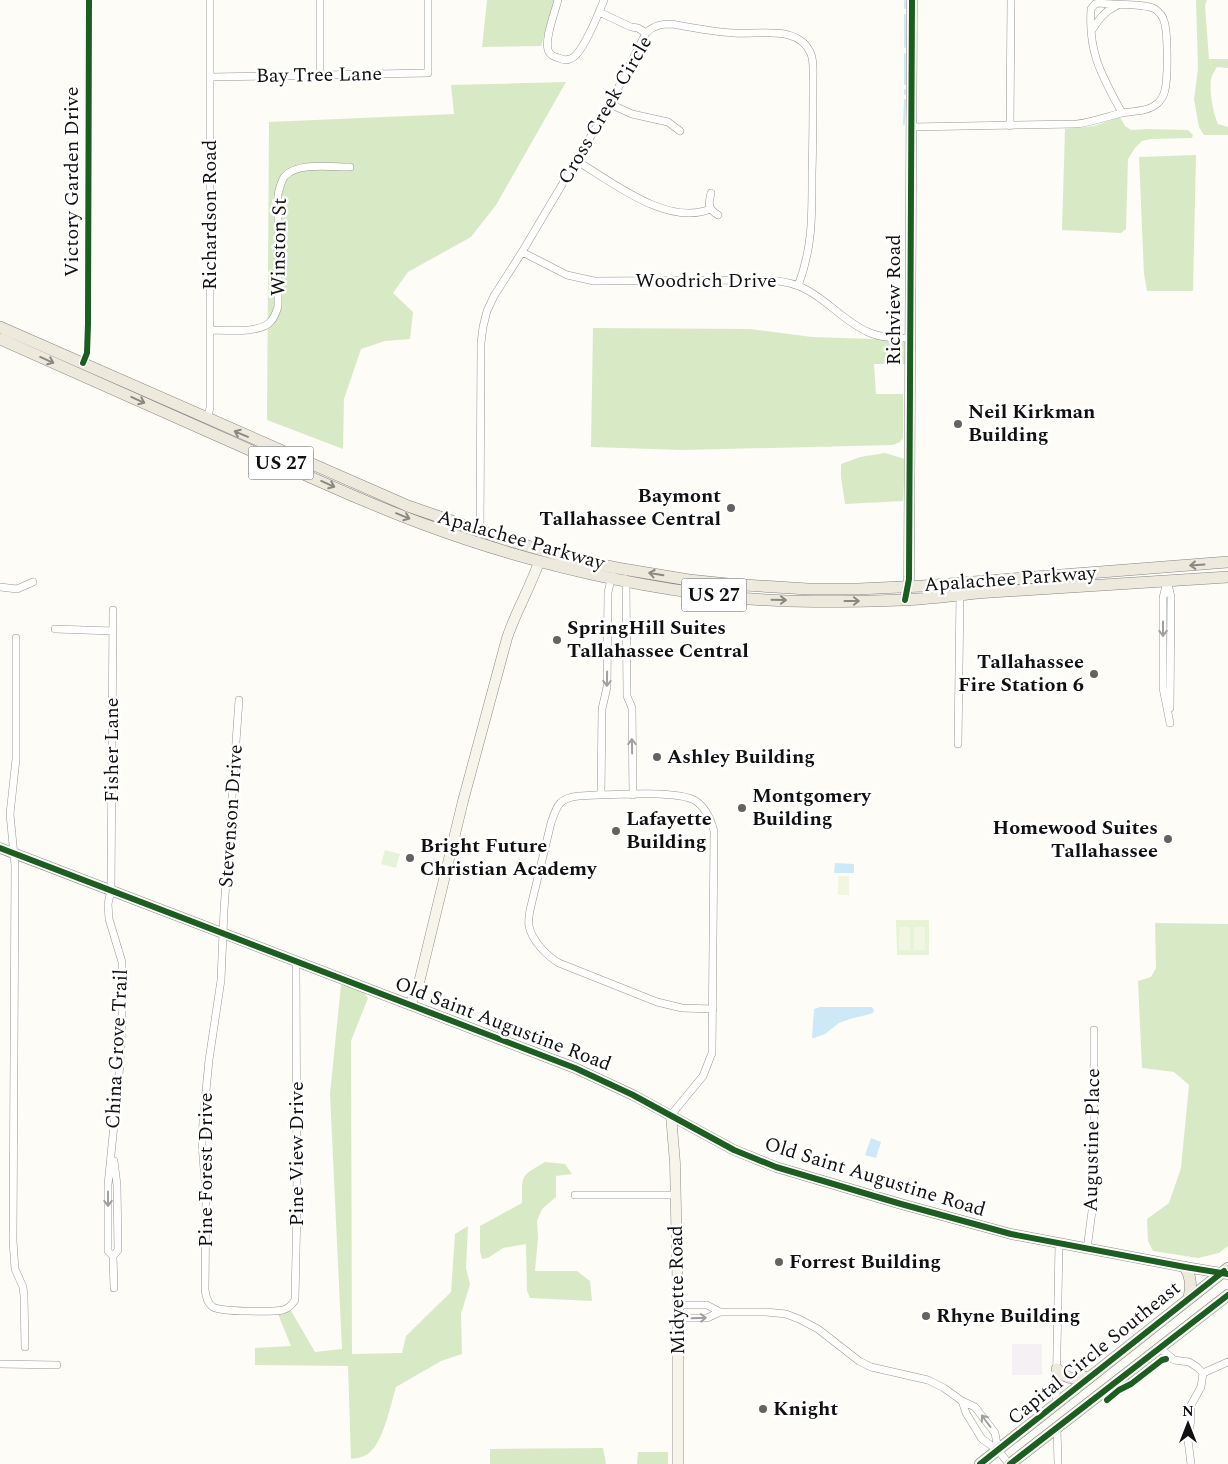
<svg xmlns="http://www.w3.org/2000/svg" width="1228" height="1464" font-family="Spectral,serif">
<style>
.industrial{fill:#f5f0f3}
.green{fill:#e7f3d7}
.forest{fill:#d8eac5}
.pitch{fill:#f0f6e1}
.water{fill:#cde8f7}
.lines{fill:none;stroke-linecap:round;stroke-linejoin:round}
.stream{stroke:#cde8f7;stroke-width:2}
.street-casing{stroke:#979795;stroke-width:8}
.secondary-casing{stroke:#8e8d8b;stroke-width:11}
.primary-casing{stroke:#858482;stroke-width:12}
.street{stroke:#fffffe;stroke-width:7}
.secondary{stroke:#f6f4eb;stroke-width:10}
.primary{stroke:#ede9dc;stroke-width:11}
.cycleway-casing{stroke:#fff;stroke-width:9}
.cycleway{stroke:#1b5e20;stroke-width:6}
.oneway{stroke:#8a8881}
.oneway2{stroke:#a0a09f}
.poi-dot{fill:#646362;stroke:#fff;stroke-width:2}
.labels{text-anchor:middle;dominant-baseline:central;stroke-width:5;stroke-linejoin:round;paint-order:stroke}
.shield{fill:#fff;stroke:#585858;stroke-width:1}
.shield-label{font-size:19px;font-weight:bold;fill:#111}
.street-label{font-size:20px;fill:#111;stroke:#fff}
.poi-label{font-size:20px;font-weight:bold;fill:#111;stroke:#fff;text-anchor:start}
</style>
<rect width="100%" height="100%" fill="#fdfcf7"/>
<path class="industrial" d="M1012 1344H1042V1375H1012Z"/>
<path class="green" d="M385 850 400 854 396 868 381 864Z
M896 920H929V955H897Z"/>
<path class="forest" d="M487 0H555L541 46 482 47Z
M1196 0H1207L1205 5 1209 59H1228V68L1217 67C1215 71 1212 74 1211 79 1209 90 1213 113 1218 124L1228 127V135H1204L1199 127 1194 99 1198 69Z
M566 82 496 205 471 237 408 272 393 293 413 312 410 339 385 341 361 349 344 399 343 449 267 420 269 122 454 114 451 85Z
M1120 117 1125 126 1131 130 1148 129 1188 130 1193 135 1192 138 1151 139 1142 141 1135 148 1128 159 1126 229 1121 233 1062 230 1065 129 1094 126Z
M1196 155 1193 291H1147L1144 274 1139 157Z
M593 328 750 329 812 337 906 340V364H874L876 394H903V438L900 442 893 445 684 450 591 447Z
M885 453 905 459 903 501 845 504 841 477V464L860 457Z
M1155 923 1228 924V1246L1219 1253 1198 1258 1153 1251 1148 1241 1147 1219 1169 1203 1181 1168 1189 1085 1174 1072 1142 1068 1138 981 1151 977 1156 968Z
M341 985 361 989 368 998 351 1041 352 1354 402 1353 406 1336 451 1292 455 1234 468 1226 466 1268 470 1284 461 1314 462 1354 441 1361 396 1387C391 1404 383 1443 369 1453 364 1457 358 1458 351 1459L348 1366 255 1365V1348L291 1346 278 1314 290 1309 315 1352 342 1349 330 1094Z
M545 1162 565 1164 572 1174 556 1176V1197L542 1209 537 1221 538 1238 535 1271H577L590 1281 592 1301 530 1298 527 1291 526 1244 503 1248 488 1258 482 1259 480 1251V1226L522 1203C522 1174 520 1177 545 1162Z
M603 1448 606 1464H490V1449Z
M638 1452H668V1464H637Z"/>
<path class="pitch" d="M838 876H849V895H838Z
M899 927H910V950H899Z
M914 927H925V950H914Z"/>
<path class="water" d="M835 863 854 864V873H834Z
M820 1007H872L874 1010 873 1013 870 1014 850 1019 839 1023 825 1034 814 1038H812L814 1009Z
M871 1138 881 1142 876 1158 865 1155Z"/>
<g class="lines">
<path class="stream" d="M905 1V8
M905 47V15
M905 84V54
M905 90V94
M904 124 905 100"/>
<defs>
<path id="street" d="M320 0V75
M558 0C555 12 543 42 549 52 551 56 555 57 559 58 565 61 571 60 576 55 587 43 598 15 604 0
M599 12 631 27 638 28 646 33
M1092 30C1099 19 1105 11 1116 6
M210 77 428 73V0
M610 104 632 114 668 122 680 131
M1010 126 1011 0
M911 127 1077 124C1092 122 1106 117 1121 113 1133 111 1148 112 1158 103 1161 100 1164 95 1165 90 1168 78 1168 32 1164 21 1163 17 1159 12 1155 9 1145 3 1112 5 1099 3L1095 4 1091 9C1088 53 1102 76 1122 113
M577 161C612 182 668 227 710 209
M711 193C708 204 708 209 718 215
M522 252 567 275 594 281 769 280C782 281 795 283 807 290 828 301 845 322 868 332 881 338 895 338 910 338
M210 330C226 330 261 334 271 321 275 317 276 312 278 307V194C280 188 281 180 285 176 297 162 333 167 350 167
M83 363 87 353 88 324 89 0
M207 419 210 408V0
M480 534 481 343 483 327 487 311 494 296 522 252 610 104 646 33C654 25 662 24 672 24 693 28 713 32 734 33 758 35 799 24 811 54 814 62 813 73 813 81 813 112 813 142 812 173 812 214 813 247 798 286
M625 579 626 581 627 696 632 708 633 795
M1167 581 1163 598V688L1170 723
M1168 584 1171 597 1170 708
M0 587 17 589 33 582
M113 610 111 890 108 904 109 919 122 962V1019L120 1064 108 1185V1251L113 1256
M55 629 113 631
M16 638V759L10 814 15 866 13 1241 15 1269 23 1287 24 1296 25 1347
M239 700 224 910 221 980 209 1060 203 1121 202 1144 206 1194 205 1290C206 1296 207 1303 213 1307 221 1312 273 1312 283 1310 289 1308 292 1305 295 1300L297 1207 296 961
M958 744 960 594
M601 795 602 709 607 687 608 592 612 576
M671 1115 703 1076 712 1053 714 831C711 820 706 808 696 801 678 789 604 795 579 796 559 798 557 805 551 823L530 910C529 916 528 921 529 926 532 941 547 956 559 963L657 1002 682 1008 713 1009
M114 1161 117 1185 118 1250 113 1256 114 1288
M575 1195H675
M1087 1249 1094 1196V1030
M678 1305H707L720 1312
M678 1318H707L720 1312H766L786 1314 799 1319 818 1329 859 1361 871 1367 928 1380 944 1388 962 1401 975 1407 995 1433 998 1450
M1160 1348 1174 1360 1189 1362 1197 1367 1203 1373
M0 1364 57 1365
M1203 1373 1228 1362
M962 1401 966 1413 982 1439 998 1450 1009 1464
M1056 1403 1059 1244
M1057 1429 1058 1464
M1191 1464 1188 1440 1191 1419V1405L1201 1387 1203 1373"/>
<path id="secondary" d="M906 594 909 579 912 0
M0 848 575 1068 633 1095 734 1150 776 1167 901 1204 1011 1234 1185 1267 1227 1274
M410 1005 418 987 463 801 507 638C516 611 530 588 539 562
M671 1115 675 1163 678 1305V1464"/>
<path id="primary" d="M0 327 408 506 507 540 573 559 617 568 689 580 728 584 808 589H858L922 586 1228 562
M0 339C84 377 168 414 252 451 309 476 365 503 423 524 522 561 624 585 728 597 786 603 844 602 902 600 931 599 961 594 991 592 1070 587 1149 582 1228 577
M1185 1267C1192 1278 1191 1286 1189 1298
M1057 1369C1067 1381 1075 1378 1089 1377
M980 1464 1228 1268
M1010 1464 1228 1295"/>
</defs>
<use href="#street" class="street-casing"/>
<use href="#secondary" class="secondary-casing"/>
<use href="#primary" class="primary-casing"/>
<use href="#street" class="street"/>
<use href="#secondary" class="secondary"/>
<use href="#primary" class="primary"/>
<defs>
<path id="cycleway" d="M83 363 87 353 88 324 89 0
M905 600 909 579 912 0
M0 848 575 1068 633 1095 734 1150 776 1167 901 1204 1011 1234 1185 1267 1228 1274
M1107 1400 1119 1390 1131 1384 1162 1360 1166 1359
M980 1464 1224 1271
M1010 1464 1228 1295"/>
</defs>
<use href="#cycleway" class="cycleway-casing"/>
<use href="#cycleway" class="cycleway"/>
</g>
<defs><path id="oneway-shaft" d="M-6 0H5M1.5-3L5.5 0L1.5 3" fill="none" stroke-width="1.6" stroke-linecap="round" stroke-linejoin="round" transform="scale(1.25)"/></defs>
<g class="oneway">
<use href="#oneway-shaft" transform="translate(47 360) rotate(24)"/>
<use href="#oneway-shaft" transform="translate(138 400) rotate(24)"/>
<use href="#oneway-shaft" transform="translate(241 434) rotate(-157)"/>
<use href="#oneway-shaft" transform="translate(328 484) rotate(24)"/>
<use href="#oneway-shaft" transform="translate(403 516) rotate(22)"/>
<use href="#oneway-shaft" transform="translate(1197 565) rotate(176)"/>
<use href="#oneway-shaft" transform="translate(656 574) rotate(-171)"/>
<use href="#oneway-shaft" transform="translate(779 600) rotate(1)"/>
<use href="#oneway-shaft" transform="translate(852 601)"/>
</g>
<g class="oneway2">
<use href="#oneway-shaft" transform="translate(1163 629) rotate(90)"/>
<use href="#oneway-shaft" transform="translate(607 679) rotate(91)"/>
<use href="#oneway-shaft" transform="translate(632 746) rotate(-91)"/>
<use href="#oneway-shaft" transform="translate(108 1199) rotate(90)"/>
<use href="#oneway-shaft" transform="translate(699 1318) rotate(-2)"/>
<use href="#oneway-shaft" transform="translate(986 1421) rotate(-127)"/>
</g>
<g class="poi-dot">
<circle cx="958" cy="424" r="5"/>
<circle cx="731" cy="508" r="5"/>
<circle cx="557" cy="640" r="5"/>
<circle cx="1094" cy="674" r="5"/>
<circle cx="657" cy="757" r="5"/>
<circle cx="742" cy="808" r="5"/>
<circle cx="616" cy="831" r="5"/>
<circle cx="1168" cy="839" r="5"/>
<circle cx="410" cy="858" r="5"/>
<circle cx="779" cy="1262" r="5"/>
<circle cx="926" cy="1316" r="5"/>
<circle cx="763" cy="1409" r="5"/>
</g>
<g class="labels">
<g class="shield">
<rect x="248.5" y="446.5" width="65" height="33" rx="4"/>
<rect x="681.5" y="578.5" width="65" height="33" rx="4"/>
</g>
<g class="shield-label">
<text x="281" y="463">US 27</text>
<text x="714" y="595">US 27</text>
</g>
<g class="street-label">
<text transform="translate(319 75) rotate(-1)">Bay Tree Lane</text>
<text transform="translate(605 110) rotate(-60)">Cross Creek Circle</text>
<text transform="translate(72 182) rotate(-90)">Victory Garden Drive</text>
<text transform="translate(210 215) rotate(-90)">Richardson Road</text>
<text transform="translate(279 247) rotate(-89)">Winston St</text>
<text x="706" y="281">Woodrich Drive</text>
<text transform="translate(894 300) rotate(-90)">Richview Road</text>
<text transform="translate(521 540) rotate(16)">Apalachee Parkway</text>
<text transform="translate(1010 579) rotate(-4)">Apalachee Parkway</text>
<text transform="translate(112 750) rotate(-90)">Fisher Lane</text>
<text transform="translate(231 816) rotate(-86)">Stevenson Drive</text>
<text transform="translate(503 1024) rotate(21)">Old Saint Augustine Road</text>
<text transform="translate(117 1049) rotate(-87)">China Grove Trail</text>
<text transform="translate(1092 1140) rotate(-89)">Augustine Place</text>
<text transform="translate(297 1154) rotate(-90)">Pine View Drive</text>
<text transform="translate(206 1170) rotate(-90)">Pine Forest Drive</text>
<text transform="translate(875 1177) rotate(17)">Old Saint Augustine Road</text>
<text transform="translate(677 1290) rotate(-91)">Midyette Road</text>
<text transform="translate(1094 1353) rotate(-39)">Capital Circle Southeast</text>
</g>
<g class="poi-label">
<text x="968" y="412">Neil Kirkman<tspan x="968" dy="23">Building</tspan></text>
<text x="721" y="496" text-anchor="end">Baymont<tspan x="721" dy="23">Tallahassee Central</tspan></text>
<text x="567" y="628">SpringHill Suites<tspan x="567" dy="23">Tallahassee Central</tspan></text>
<text x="1084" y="662" text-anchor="end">Tallahassee<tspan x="1084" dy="23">Fire Station 6</tspan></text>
<text x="667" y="757">Ashley Building</text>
<text x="752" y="796">Montgomery<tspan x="752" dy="23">Building</tspan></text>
<text x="626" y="819">Lafayette<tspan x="626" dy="23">Building</tspan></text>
<text x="1158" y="828" text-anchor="end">Homewood Suites<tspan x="1158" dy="23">Tallahassee</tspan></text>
<text x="420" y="846">Bright Future<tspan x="420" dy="23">Christian Academy</tspan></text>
<text x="789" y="1262">Forrest Building</text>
<text x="936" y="1316">Rhyne Building</text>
<text x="773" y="1409">Knight</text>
</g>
</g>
<g transform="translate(1188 1424)" stroke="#ffffff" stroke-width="4" paint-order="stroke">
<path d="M0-4L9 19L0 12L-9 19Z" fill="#111111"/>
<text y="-8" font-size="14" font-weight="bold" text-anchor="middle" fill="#111111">N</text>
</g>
</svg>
